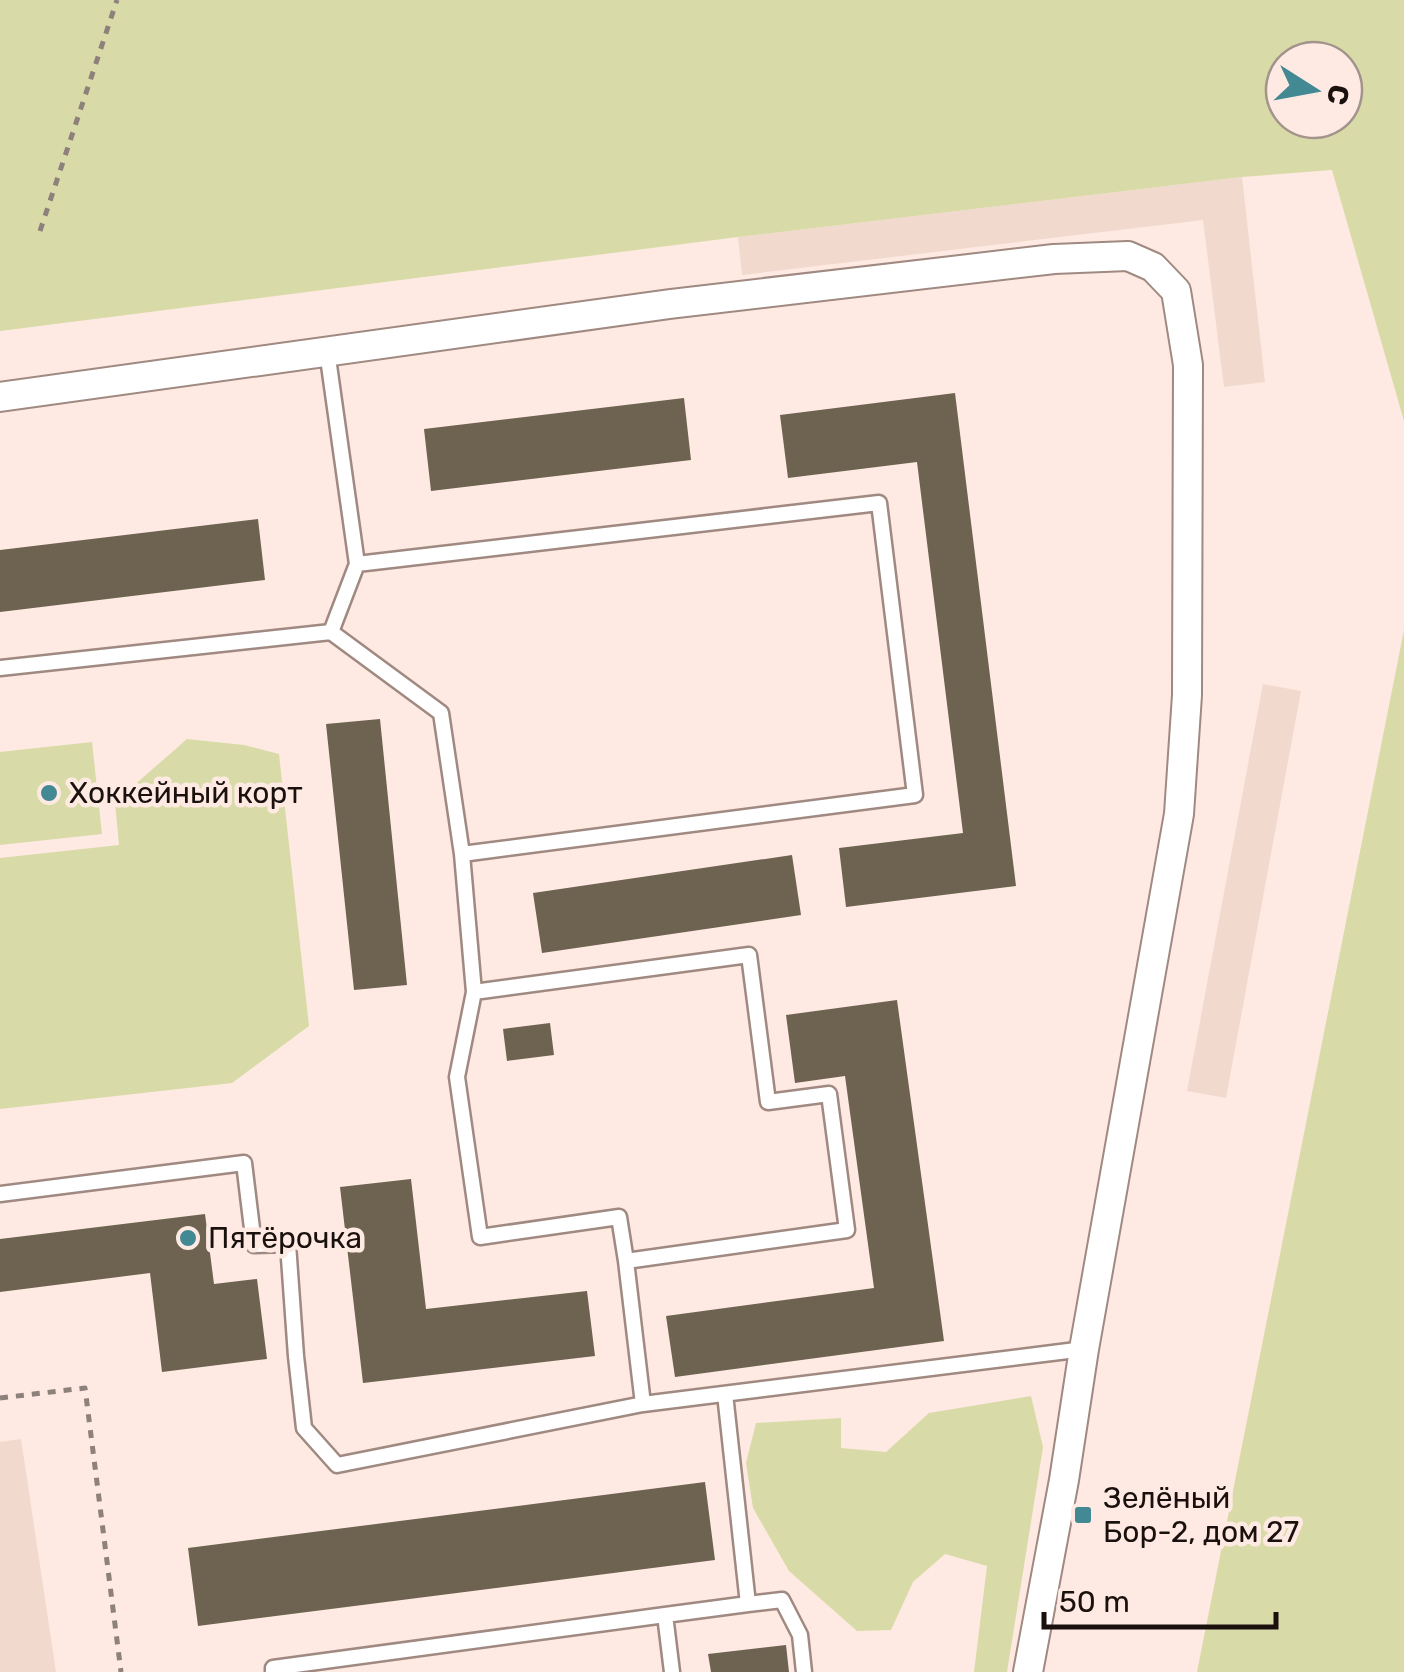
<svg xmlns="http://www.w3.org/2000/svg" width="1404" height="1672" font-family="Rubik,sans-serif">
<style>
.built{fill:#f2d9ce}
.green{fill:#d8dba7;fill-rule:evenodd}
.building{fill:#6e6251}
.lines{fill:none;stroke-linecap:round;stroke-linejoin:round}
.lane-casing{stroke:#9f8980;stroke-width:19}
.street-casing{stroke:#9f8980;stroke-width:32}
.path{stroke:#8e807a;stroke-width:5;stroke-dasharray:8 8;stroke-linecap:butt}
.lane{stroke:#fff;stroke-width:14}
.street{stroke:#fff;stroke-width:28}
.poi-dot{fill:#438994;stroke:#feeae2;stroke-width:4}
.labels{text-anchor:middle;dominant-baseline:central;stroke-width:9;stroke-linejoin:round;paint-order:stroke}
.poi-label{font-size:30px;fill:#1a110e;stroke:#feeae2;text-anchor:start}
</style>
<rect width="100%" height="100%" fill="#feeae2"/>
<path class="built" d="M1242 177 1265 382 1224 387 1203 220 742 275 738 237Z
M1263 684 1301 691 1226 1098 1187 1091Z
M21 1439 56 1672H0V1442Z"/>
<path class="green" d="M0 0H1404V421L1332 170 1242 177 738 237 0 331ZM1284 60H1344V120H1284Z
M1404 630V1672H1197Z
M187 739 244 745 279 754 309 1026 232 1083 0 1109V858L119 845 115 802Z
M92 742 102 834 0 845V752Z
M1031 1396 1043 1447 1007 1672H974L987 1566 945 1554 913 1582 891 1630 857 1631 789 1571 753 1508 746 1463 756 1423 841 1418V1448L886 1452 929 1413Z"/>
<path class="building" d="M955 393 1016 886 846 907 839 848 963 833 917 462 788 478 780 415Z
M684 398 691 460 431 491 424 429Z
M258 519 265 580 0 612V550Z
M380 719 407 985 354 990 326 724Z
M792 855 801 915 542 953 533 893Z
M897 1000 944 1341 675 1377 666 1316 874 1288 845 1076 795 1083 786 1015Z
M550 1023 554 1055 507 1061 503 1029Z
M411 1179 426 1309 587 1291 595 1356 363 1383 340 1187Z
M205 1214 214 1284 257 1279 267 1359 162 1372 150 1273 0 1292V1239Z
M705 1482 715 1560 198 1626 188 1548Z
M786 1645 789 1672H711L708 1654Z"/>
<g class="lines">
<defs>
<path id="lane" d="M327 351 357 564 331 632 441 713 462 854 474 992 457 1077 480 1237 619 1217 626 1261 847 1230 829 1094 768 1102 749 955 474 992
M357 564 879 503 915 795 462 854
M0 668 331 632
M0 1194 244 1163 254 1245 288 1244 296 1356 304 1428 337 1465 643 1404 1084 1349
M626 1261 643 1404
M748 1604 782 1600 800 1635 804 1672
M273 1672V1668L665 1615
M672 1672 665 1615 748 1604 725 1394"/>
<path id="street" d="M0 397 670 304 1054 259 1128 256 1153 267 1176 291 1188 365 1187 695 1179 814 1084 1349 1064 1480 1028 1672"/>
</defs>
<use href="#lane" class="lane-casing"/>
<use href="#street" class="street-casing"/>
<path class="path" d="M40 231 117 0
M0 1398 85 1388 121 1672"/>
<use href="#lane" class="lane"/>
<use href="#street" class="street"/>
</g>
<g class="poi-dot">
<circle cx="49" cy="793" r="10"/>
<circle cx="188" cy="1238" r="10"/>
<rect x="1073" y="1505" width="20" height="20" rx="5"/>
</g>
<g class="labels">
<g class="poi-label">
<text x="69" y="793">Хоккейный корт</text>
<text x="208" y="1238">Пятёрочка</text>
<text x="1103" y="1498">Зелёный<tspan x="1103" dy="34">Бор-2, дом 27</tspan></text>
</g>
</g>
<g transform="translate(1314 90) rotate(101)"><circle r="48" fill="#feeae2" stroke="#a3938d" stroke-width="2.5"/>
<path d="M0-8L18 38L0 25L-18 38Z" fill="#438994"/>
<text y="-15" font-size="28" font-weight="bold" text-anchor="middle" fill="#1a110e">С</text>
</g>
<path d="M1044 1612v15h232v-15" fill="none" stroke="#1a110e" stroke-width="5"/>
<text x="1059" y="1612" font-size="30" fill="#1a110e" stroke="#feeae2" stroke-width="8" paint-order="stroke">50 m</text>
</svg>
